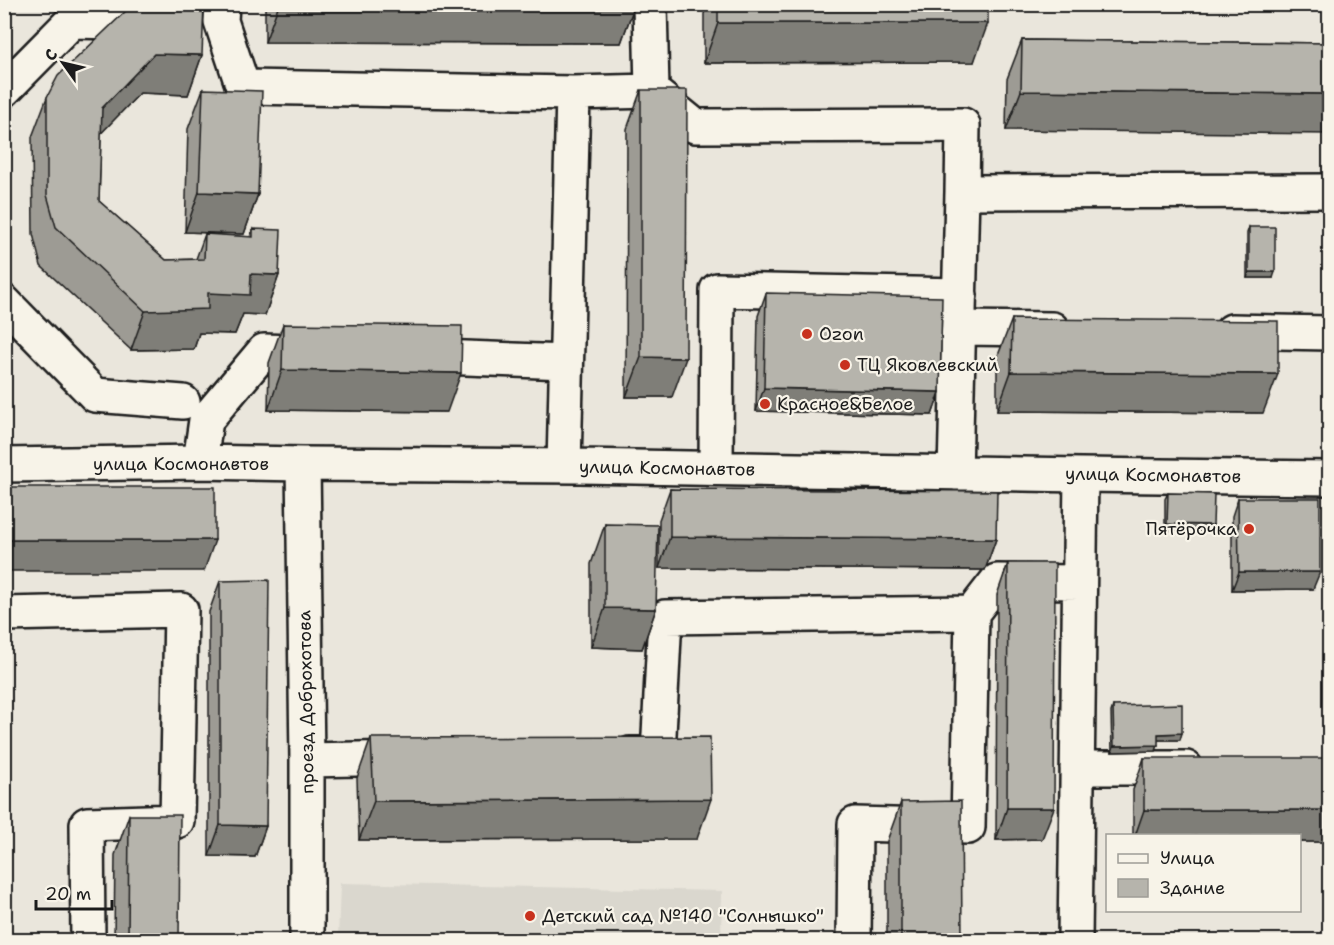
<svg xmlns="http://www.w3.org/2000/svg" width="1334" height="945" font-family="'Shantell Sans',sans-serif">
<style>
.built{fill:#dad7ce}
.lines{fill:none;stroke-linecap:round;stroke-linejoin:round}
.minor-casing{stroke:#1c1c1c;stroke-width:38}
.minor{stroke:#f7f3e8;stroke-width:33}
.wall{fill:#9d9b94;stroke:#1c1c1c;stroke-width:1.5}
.shaded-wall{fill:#7f7e78;stroke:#1c1c1c;stroke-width:1.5}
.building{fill:#b6b4ac;stroke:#1c1c1c;stroke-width:1.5}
.poi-dot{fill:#c8321e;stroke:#f7f3e8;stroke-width:2}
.labels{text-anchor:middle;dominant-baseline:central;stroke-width:4.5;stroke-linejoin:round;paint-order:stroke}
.poi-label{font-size:18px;fill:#1c1c1c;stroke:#f7f3e8;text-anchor:start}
.street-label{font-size:18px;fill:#1c1c1c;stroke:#f7f3e8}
</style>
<rect width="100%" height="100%" fill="#eae6dc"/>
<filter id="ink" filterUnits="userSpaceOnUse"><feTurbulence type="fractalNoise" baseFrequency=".0167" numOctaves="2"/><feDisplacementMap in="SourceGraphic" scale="12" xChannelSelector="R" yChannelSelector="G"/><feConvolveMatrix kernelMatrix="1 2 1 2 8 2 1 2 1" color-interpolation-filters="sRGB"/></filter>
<g filter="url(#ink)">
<path class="built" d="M340 883 722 891 721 940H338Z"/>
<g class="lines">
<defs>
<path id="minor" d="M222 4 221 21 243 87 573 93 564 466
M4 90 72 21 160 23
M652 91 695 126 963 125 962 192
M573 93 652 91 650 4
M4 302 95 395 183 402
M959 328 1052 329
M1232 331 1330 333
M415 356 566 362
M200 462 206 420 264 351 319 353
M303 464 307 760V940
M4 465 200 462 303 464 580 466 1081 475 1330 478
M716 468 717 290 960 295
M955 473 962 192 1330 191
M4 614 181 610 177 821 87 824 88 940
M630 754H658L665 617 972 613
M307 760 407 758
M1077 768H1186
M854 940 855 824 968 827 972 613 997 581 1079 582
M1075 940 1081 475"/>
</defs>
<use href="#minor" class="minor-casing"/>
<use href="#minor" class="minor"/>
</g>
<path class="wall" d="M265 4H635L621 43 265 42Z
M707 4H988L974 62 704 63V14Z
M1022 40 1329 43 1006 130 1007 79Z
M202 55 188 95 140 93 101 133 99 201 166 260 196 259 205 234 250 237 253 229 279 275 265 315 243 314 235 334 199 333 194 349 131 350 41 266 33 234 32 137 47 97Z
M203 89 258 194 244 234 185 232 188 129Z
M641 90 672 397H626L627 129Z
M1249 227 1273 278H1247V233Z
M766 293 940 392 932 415 756 411 758 316Z
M1012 319 1263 413 997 411V358Z
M283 324 447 412 268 410 269 363Z
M670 489 996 539 985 570 659 568V520Z
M1168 493 1213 525 1211 531 1165 530V499Z
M1238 498 1313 589 1232 590V516Z
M605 524 656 609 642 649 591 647V564Z
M1008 563 1042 839 996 840 997 595Z
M220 581 266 826 255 857 209 856V612Z
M1113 706 1180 740H1158L1156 751 1112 752 1111 712Z
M371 738 697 839 359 840 357 778Z
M1144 758 1329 842H1299V836H1133V790Z
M901 802 962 940H887V841Z
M129 815 179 940H114L115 855Z"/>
<path class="shaded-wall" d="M4 4H13L8 10 4 18Z
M279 4H635L621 43 265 42Z
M718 23H988L974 62 704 63Z
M154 54 202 55 188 95 140 93 87 148 102 108Z
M1021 91 1329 94V134L1006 130Z
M199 192 258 194 244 234 185 232Z
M1249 272H1275L1273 278H1247Z
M251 274 279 275 265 315 243 314 235 334 199 333 194 349 131 350 145 311 208 293Z
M641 357 686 358 672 397H626Z
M282 370 461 373 447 412 268 410Z
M1011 372 1278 374 1263 413 997 411Z
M764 388 940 392 932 415 756 411Z
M1167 524 1213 525 1211 531 1165 530Z
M670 537 996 539 985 570 659 568Z
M4 540H215L204 571H4Z
M1239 572H1320L1313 589 1232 590Z
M605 608 656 609 642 649 591 647Z
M1182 733 1180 740H1156L1158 734Z
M1158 745 1156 751 1112 752 1114 746Z
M711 799 697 839 359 840 374 801Z
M1007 808H1054L1042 839 996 840Z
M1144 810H1329V842H1299V836H1135Z
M220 825 266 826 255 857 209 856Z"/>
<path class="building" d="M147 4H204L202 55 154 54 102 108 99 201 166 260 204 259 205 234 253 237V229L281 230 279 275 251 274 250 295 208 293V309L145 311 56 227 47 195V97L58 76 128 9Z
M718 4H988V23H718Z
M1022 40 1329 43V94L1021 91Z
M203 89 262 91 258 194 199 192Z
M641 90H687L686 358 641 357Z
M1249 227H1275V272H1249Z
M766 293 942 297 940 392 764 388Z
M1012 319 1278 321V374L1011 372Z
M283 324 462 326 461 373 282 370Z
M4 487H215V540H4Z
M670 489 997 491 996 539 670 537Z
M1168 493 1214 494 1213 525 1167 524Z
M1238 498H1320V572H1239Z
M605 524 658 525 656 609 605 608Z
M1008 563H1055L1054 808H1007Z
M269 580 266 826 220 825V581Z
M1182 704V733L1158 734V745L1114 746 1113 706Z
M710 737 711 799 374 801 371 738Z
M1144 758H1329V810H1144Z
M961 801 962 940H901V802Z
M129 815H180L179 940H128Z"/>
</g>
<g class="poi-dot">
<circle cx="807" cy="334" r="6"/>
<circle cx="845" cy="365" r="6"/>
<circle cx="765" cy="404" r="6"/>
<circle cx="1249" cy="529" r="6"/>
<circle cx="530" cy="916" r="6"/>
</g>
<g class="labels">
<g class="poi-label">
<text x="819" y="334">Ozon</text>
<text x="857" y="365">ТЦ Яковлевский</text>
<text x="777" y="404">Красное&amp;Белое</text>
<text x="1237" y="529" text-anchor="end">Пятёрочка</text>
<text x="542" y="916">Детский сад №140 "Солнышко"</text>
</g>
<g class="street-label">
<text x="181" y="464">улица Космонавтов</text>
<text transform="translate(667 468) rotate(1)">улица Космонавтов</text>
<text transform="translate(1153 475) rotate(1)">улица Космонавтов</text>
<text transform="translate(306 702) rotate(-91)">проезд Доброхотова</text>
</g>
</g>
<rect width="1334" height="945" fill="none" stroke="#f7f3e8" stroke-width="24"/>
<rect x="12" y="12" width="1310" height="921" fill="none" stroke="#1c1c1c" stroke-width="2" filter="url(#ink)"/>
<rect x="1106" y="834" width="195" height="78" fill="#f7f3e8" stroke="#9f9d96" stroke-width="1.5"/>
<rect x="1118" y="854" width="30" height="9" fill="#f7f3e8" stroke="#9f9d96" stroke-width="1.5"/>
<text x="1160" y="864" font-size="18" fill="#1c1c1c">Улица</text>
<rect x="1118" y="879" width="30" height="18" fill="#b6b4ac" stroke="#9f9d96" stroke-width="1.5"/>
<text x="1160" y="894" font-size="18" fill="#1c1c1c">Здание</text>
<g transform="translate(63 63) rotate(304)" stroke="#f7f3e8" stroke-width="4.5" paint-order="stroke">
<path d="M0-4.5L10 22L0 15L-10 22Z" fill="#1c1c1c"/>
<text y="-9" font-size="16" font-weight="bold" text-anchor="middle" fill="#1c1c1c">С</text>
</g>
<path d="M36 900v9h76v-9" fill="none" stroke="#1c1c1c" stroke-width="3"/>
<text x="45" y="900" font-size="18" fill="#1c1c1c" stroke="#f7f3e8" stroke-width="4.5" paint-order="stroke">20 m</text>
</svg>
